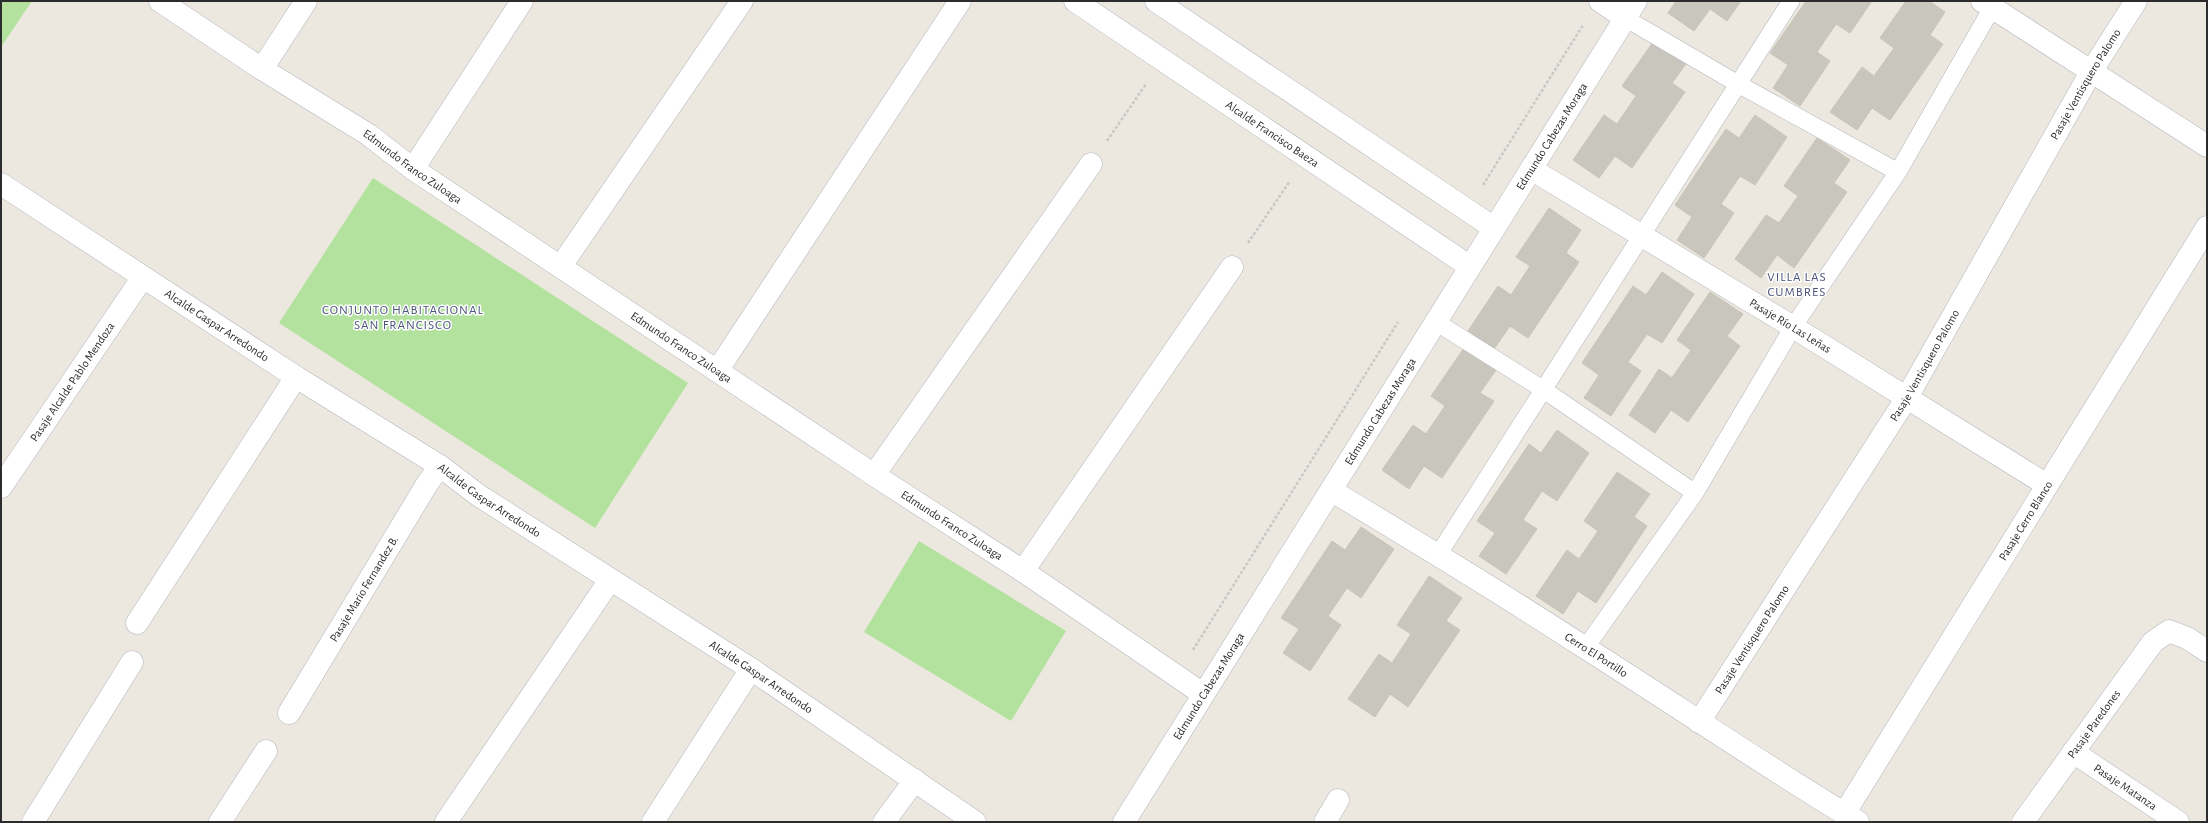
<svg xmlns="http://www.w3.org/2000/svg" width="2208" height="823" font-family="'Alegreya Sans',sans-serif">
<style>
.green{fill:#b2e29d}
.building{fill:#c9c6bd;stroke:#c9c4b9}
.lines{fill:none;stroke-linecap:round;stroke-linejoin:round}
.service-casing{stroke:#b2b5bf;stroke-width:18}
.minor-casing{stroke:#b2b5bf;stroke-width:23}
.tertiary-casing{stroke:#b2b5bf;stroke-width:23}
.path{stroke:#c8c8c8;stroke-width:2.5;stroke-dasharray:3 2;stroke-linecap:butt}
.service{stroke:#fff;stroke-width:17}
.minor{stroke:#fff;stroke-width:22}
.tertiary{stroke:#fff;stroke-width:22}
.labels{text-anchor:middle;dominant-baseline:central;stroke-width:3;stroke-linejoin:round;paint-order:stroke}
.street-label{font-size:12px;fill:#2c2c2c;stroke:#fff}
.neighbourhood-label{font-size:13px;letter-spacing:1px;fill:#4d547c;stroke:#fff}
</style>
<rect width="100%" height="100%" fill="#ede8df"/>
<path class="green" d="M1 1H32L1 47Z
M373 178 688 383 595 528 279 323Z
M919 541 1066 631 1011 721 864 632Z"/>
<path class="building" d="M1676 1H1741L1727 21 1710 9 1694 31 1668 13Z
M1806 1H1872L1850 33 1836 24 1817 52 1830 61 1800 106 1773 88 1788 65 1770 53Z
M1906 1H1929L1945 12 1930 35 1943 44 1890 120 1872 108 1857 130 1830 112 1862 67 1874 76 1894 48 1880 38Z
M1656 38 1688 61 1672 83 1685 92 1632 168 1615 156 1599 178 1573 160 1604 115 1617 124 1636 96 1622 86Z
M1755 115 1787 137 1755 185 1740 176 1721 204 1734 213 1704 258 1677 240 1692 217 1675 205 1726 129 1739 138Z
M1817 138 1850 160 1834 183 1847 192 1794 268 1777 255 1761 278 1735 259 1766 215 1779 223 1798 196 1784 186Z
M1549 208 1581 230 1566 253 1579 262 1528 338 1510 326 1494 349 1468 331 1498 286 1511 295 1530 266 1516 257Z
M1662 272 1694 294 1662 343 1647 334 1628 362 1641 371 1611 416 1584 398 1599 375 1582 363 1633 286 1646 295Z
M1710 292 1743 314 1727 336 1740 346 1688 422 1671 410 1655 433 1629 415 1659 369 1672 378 1691 350 1677 340Z
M1464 348 1496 370 1480 393 1494 401 1442 478 1424 466 1409 489 1382 470 1413 425 1426 434 1445 406 1431 396Z
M1557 430 1589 453 1557 501 1542 491 1523 520 1537 529 1506 574 1479 556 1495 533 1477 521 1529 444 1541 453Z
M1617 472 1650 494 1634 517 1647 526 1596 603 1578 591 1563 614 1536 596 1567 550 1579 559 1598 531 1584 521Z
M1361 527 1394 549 1361 598 1347 588 1328 616 1341 625 1310 671 1283 653 1299 629 1281 618 1332 541 1345 550Z
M1429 576 1462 598 1446 621 1460 630 1408 707 1390 694 1375 717 1348 699 1379 654 1392 663 1411 634 1397 625Z"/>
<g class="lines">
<defs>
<path id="service" d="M1625 18 1738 84 1898 172
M1436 322 1544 390 1695 493
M1438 555 1791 1
M1586 647 1695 493 1793 327 1898 172 1992 8"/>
<g id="minor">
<path id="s1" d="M160 1 262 69 369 135 413 169 874 475 1023 571 1203 694"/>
<path id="s2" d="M1075 1 1469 266"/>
<path d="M1156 1 1494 228"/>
<path d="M1600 1 1625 18"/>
<path d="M1982 1 2207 146"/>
<path d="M262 69 306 1"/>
<path d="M413 169 522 1"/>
<path id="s3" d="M1531 169 1793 327 2047 485"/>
<path id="s4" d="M1 184 296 377 440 466 478 495 751 669 975 822"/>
<path d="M561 266 742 1"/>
<path d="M717 371 960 1"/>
<path d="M874 475 1091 164"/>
<path id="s5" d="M1 487 143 277"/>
<path id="s6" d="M1332 491C1417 542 1501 593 1584 647 1676 705 1765 766 1858 822"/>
<path d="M1023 571 1232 267"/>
<path d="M137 623 296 377"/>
<path id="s7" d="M289 713 427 484 440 466"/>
<path id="s8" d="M1699 722 1906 399 2091 72 2136 1"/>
<path id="s9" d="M2073 752 2178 822"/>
<path id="s10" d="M1844 814 2207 227"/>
<path d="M33 822 132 662"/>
<path d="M220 822 266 751"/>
<path d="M446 822 610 580"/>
<path d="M653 822 751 669"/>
<path d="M884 822 915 780"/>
<path d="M1325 822 1338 800"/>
<path id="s11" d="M2023 822 2153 642 2169 631 2187 638 2207 651"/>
</g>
<g id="tertiary">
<path id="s12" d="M1124 822 1636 1"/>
</g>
</defs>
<use href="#service" class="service-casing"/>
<use href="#minor" class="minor-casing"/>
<use href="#tertiary" class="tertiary-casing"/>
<path class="path" d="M1107 141 1146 84
M1483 185 1583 25
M1248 243 1290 181
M1193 650 1398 322"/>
<use href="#service" class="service"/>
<use href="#minor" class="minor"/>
<use href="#tertiary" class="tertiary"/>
</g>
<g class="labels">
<g class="street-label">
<text stroke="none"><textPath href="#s8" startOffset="746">Pasaje Ventisquero Palomo</textPath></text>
<text stroke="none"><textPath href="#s2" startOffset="238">Alcalde Francisco Baeza</textPath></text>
<text stroke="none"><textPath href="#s12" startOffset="808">Edmundo Cabezas Moraga</textPath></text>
<text stroke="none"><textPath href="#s1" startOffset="302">Edmundo Franco Zuloaga</textPath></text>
<text stroke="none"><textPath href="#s4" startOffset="258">Alcalde Gaspar Arredondo</textPath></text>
<text stroke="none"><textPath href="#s3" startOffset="303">Pasaje Río Las Leñas</textPath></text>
<text stroke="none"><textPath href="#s1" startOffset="626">Edmundo Franco Zuloaga</textPath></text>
<text stroke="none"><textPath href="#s8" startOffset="422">Pasaje Ventisquero Palomo</textPath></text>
<text stroke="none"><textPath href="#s5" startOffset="127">Pasaje Alcalde Pablo Mendoza</textPath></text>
<text stroke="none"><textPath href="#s12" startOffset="484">Edmundo Cabezas Moraga</textPath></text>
<text stroke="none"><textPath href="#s4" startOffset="582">Alcalde Gaspar Arredondo</textPath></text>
<text stroke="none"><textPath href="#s10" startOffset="345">Pasaje Cerro Blanco</textPath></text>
<text stroke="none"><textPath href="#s1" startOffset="950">Edmundo Franco Zuloaga</textPath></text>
<text stroke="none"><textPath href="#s7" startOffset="145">Pasaje Mario Fernandez B.</textPath></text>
<text stroke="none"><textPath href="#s8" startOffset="98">Pasaje Ventisquero Palomo</textPath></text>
<text stroke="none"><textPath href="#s6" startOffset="311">Cerro El Portillo</textPath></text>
<text stroke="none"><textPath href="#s4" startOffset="906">Alcalde Gaspar Arredondo</textPath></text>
<text stroke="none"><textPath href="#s12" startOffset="160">Edmundo Cabezas Moraga</textPath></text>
<text stroke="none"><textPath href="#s11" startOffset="121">Pasaje Paredones</textPath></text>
<text stroke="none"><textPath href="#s9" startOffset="63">Pasaje Matanza</textPath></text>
</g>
<g class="neighbourhood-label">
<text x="1797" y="277">VILLA LAS<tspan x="1797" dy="15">CUMBRES</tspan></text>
<text x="403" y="310">CONJUNTO HABITACIONAL<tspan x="403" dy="15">SAN FRANCISCO</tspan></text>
</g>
</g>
<rect width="2208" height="823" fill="none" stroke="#2c2c2c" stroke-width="4"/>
</svg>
